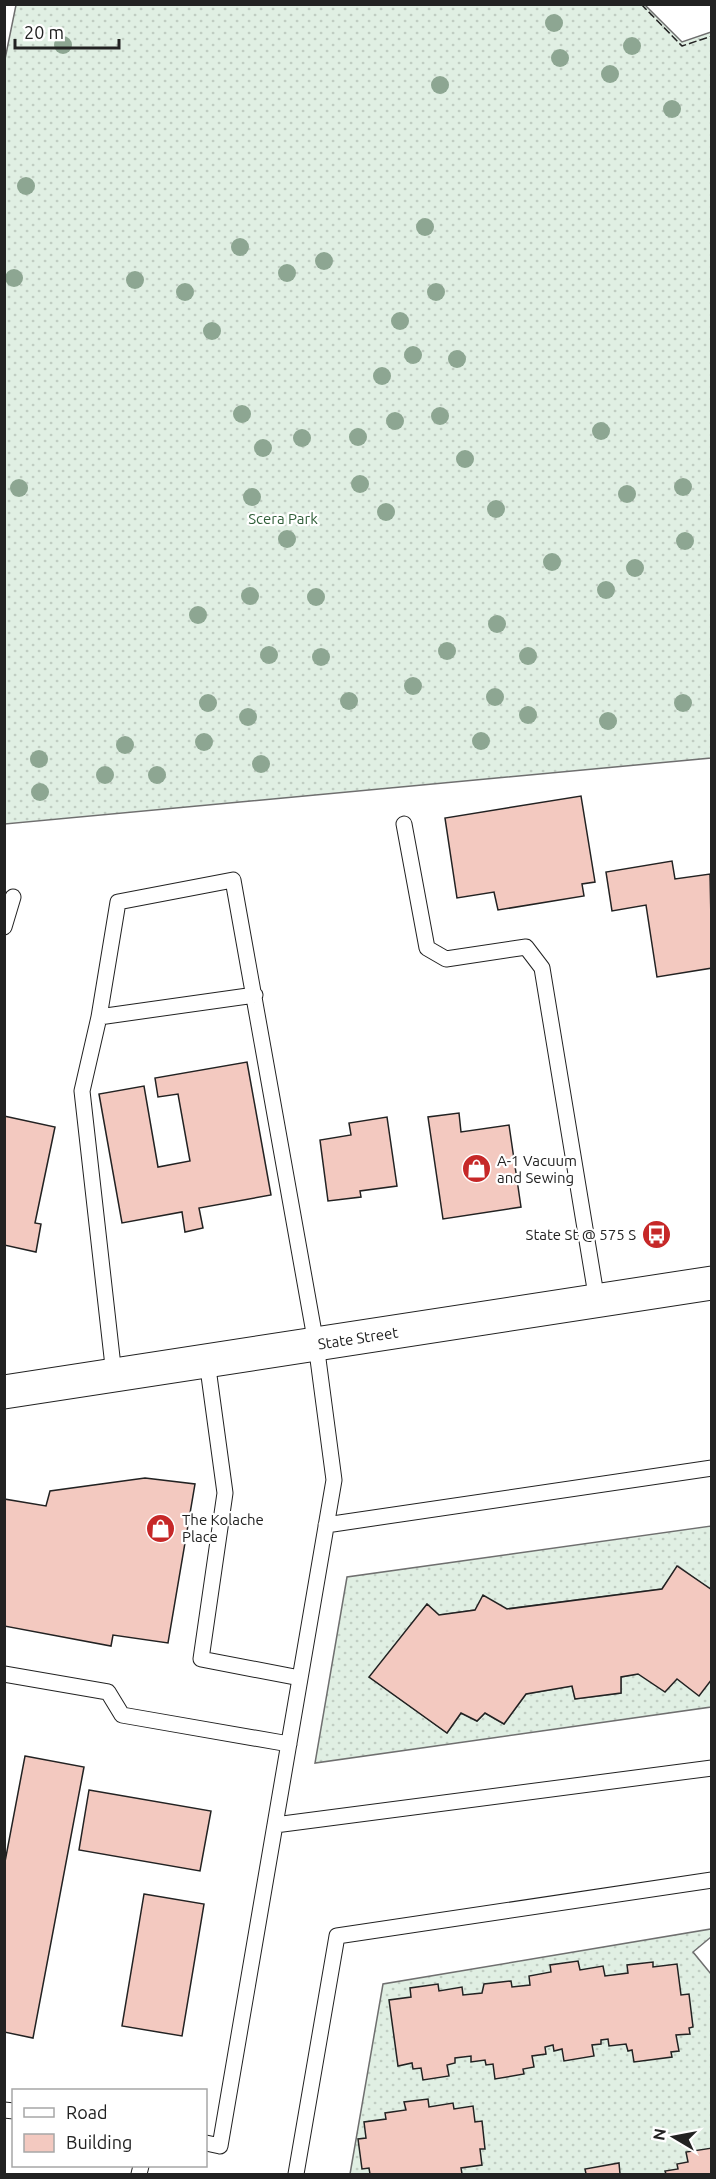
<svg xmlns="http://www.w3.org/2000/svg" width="716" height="2179" font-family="Ubuntu,sans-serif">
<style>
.grass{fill:url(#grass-dots);stroke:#6f6f6f;stroke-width:1.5}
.building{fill:#f3c9c0;stroke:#222;stroke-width:1.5}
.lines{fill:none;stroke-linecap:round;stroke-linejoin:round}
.lane-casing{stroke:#222;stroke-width:17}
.primary-casing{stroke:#222;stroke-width:35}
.lane{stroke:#fff;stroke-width:15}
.primary{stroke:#fff;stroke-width:33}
.fence{stroke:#222;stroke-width:1.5;stroke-dasharray:8 3;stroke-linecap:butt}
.tree{fill:#8da692}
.labels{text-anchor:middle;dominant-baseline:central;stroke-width:4.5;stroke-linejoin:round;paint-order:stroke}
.park-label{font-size:15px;fill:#2f5e38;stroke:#fff}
.poi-label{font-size:15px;fill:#222;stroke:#fff;text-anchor:start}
.street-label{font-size:15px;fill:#222;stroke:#fff}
</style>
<defs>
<pattern id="grass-dots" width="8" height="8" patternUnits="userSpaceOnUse" patternTransform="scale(1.5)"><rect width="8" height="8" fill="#e0efe3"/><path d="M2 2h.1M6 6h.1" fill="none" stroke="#c0cdc2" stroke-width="1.8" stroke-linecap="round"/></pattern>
</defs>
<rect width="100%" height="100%" fill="#fff"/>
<path class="grass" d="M645 5 682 42 711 32V758L5 824 4 64 16 5Z
M711 1526V1590L678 1566 662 1589 507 1609 475 1610 439 1615 427 1604 370 1677 447 1733 461 1713 477 1721 485 1713 504 1724 526 1694 572 1686 575 1699 621 1693V1677L638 1674 677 1679H711V1707L315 1763 347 1577Z
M711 1929V1937L693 1952 711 1974V2174H350L383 1984Z"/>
<path class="building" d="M581 796 595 882 582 884 584 896 498 910 494 892 457 898 445 818Z
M672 861 675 879 710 874 712 968 657 977 646 905 612 911 606 872Z
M247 1062 271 1195 199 1208 203 1228 185 1232 182 1212 122 1223 99 1094 144 1086 158 1167 190 1161 178 1094 158 1097 155 1078Z
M459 1113 461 1132 509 1125 521 1207 443 1219 428 1117Z
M4 1116 55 1127 35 1223 41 1224 36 1252 4 1245Z
M387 1117 397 1186 360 1191 361 1197 328 1201 320 1140 351 1135 349 1123Z
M145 1478 195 1484 168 1643 113 1635 111 1646 4 1626V1499L46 1506 50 1491Z
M677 1566 712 1590V1679L699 1696 677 1679 665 1692 638 1674 621 1677V1693L575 1699 572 1686 526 1694 504 1724 485 1713 477 1721 461 1713 447 1733 369 1677 427 1604 439 1615 475 1610 483 1595 507 1609 662 1589Z
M25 1756 84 1767 33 2038 4 2032V1867Z
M89 1790 211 1811 200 1871 79 1850Z
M144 1894 204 1904 182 2036 122 2026Z
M578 1961 580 1970 603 1966 605 1976 628 1973 627 1965 653 1962V1967L677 1964 681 1995 689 1994 693 2027 689 2028 690 2034 676 2035 679 2051 671 2052 672 2057 634 2062 632 2050 628 2051 626 2044 609 2046 608 2039 601 2040V2044L592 2045 594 2056 564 2061 562 2049 554 2051 553 2045 545 2047 546 2054 532 2056 534 2067 523 2069 524 2074 495 2079 493 2064 486 2065 485 2060 471 2062V2056L455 2058V2063L447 2065 449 2076 423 2080 421 2068 413 2069 412 2063 398 2066 389 2000 411 1997 410 1988 438 1984 439 1991 462 1987 463 1995 482 1993 484 1984 511 1981 512 1987 530 1985 529 1976 551 1972 550 1965Z
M428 2099 429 2107 453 2103 454 2109 473 2106 475 2122 482 2121 485 2149H480L482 2165 461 2168 462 2174H370L369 2168 362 2169 358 2139 366 2138 364 2122 386 2119 385 2113 406 2110 404 2102Z
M712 2148V2174H666L665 2171 678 2169 677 2164 688 2162 686 2152Z
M619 2163 620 2174H586L585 2169Z"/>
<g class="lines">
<defs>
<path id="lane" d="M404 824 427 948 446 959 526 947 542 968 597 1301
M4 927 13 897
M99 1017 255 995
M207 1361 225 1493 201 1659 300 1678
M114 1375 82 1091 99 1017 118 902 233 880 316 1344 334 1480 220 2146 206 2143
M326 1525 712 1468
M4 1674 108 1692 122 1715 289 1744
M275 1825 712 1768
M4 2110 14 2111
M139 2174 141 2166
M296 2174 337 1936 712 1880"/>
<g id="primary">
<path id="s1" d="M4 1392 712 1283"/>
</g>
</defs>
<use href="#lane" class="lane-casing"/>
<use href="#primary" class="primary-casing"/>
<use href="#lane" class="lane"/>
<use href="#primary" class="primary"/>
<path class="fence" d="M641 4 682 46 712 36"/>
</g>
<g class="tree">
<circle cx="554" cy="23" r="9"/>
<circle cx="63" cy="45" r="9"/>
<circle cx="632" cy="46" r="9"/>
<circle cx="560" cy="58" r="9"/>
<circle cx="610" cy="74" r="9"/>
<circle cx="440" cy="85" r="9"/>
<circle cx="672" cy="109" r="9"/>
<circle cx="26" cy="186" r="9"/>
<circle cx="425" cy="227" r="9"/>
<circle cx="240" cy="247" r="9"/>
<circle cx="324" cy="261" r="9"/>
<circle cx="287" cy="273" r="9"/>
<circle cx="14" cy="278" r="9"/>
<circle cx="135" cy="280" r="9"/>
<circle cx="185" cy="292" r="9"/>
<circle cx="436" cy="292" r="9"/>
<circle cx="400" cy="321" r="9"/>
<circle cx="212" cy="331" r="9"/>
<circle cx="413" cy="355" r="9"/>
<circle cx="457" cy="359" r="9"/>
<circle cx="382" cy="376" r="9"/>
<circle cx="242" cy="414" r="9"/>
<circle cx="440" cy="416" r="9"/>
<circle cx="395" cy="421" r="9"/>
<circle cx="601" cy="431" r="9"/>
<circle cx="358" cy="437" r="9"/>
<circle cx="302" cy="438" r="9"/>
<circle cx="263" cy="448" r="9"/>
<circle cx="465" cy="459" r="9"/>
<circle cx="360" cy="484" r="9"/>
<circle cx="683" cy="487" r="9"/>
<circle cx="19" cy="488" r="9"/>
<circle cx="627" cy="494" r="9"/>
<circle cx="252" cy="497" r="9"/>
<circle cx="496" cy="509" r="9"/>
<circle cx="386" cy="512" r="9"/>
<circle cx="287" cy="539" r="9"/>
<circle cx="685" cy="541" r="9"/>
<circle cx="552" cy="562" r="9"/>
<circle cx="635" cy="568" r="9"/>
<circle cx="606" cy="590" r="9"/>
<circle cx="250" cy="596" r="9"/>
<circle cx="316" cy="597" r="9"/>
<circle cx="198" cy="615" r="9"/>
<circle cx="497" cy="624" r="9"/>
<circle cx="447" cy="651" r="9"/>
<circle cx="269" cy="655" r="9"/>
<circle cx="528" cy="656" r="9"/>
<circle cx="321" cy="657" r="9"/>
<circle cx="413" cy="686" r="9"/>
<circle cx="495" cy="697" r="9"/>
<circle cx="349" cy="701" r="9"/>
<circle cx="208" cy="703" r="9"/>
<circle cx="683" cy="703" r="9"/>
<circle cx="528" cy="715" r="9"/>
<circle cx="248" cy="717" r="9"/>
<circle cx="608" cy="721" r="9"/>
<circle cx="481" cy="741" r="9"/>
<circle cx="204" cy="742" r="9"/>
<circle cx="125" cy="745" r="9"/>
<circle cx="39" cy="759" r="9"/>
<circle cx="261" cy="764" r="9"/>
<circle cx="105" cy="775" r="9"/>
<circle cx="157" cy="775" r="9"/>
<circle cx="40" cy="792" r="9"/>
</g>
<defs>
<symbol id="shop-disc" viewBox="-11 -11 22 22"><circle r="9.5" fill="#c62828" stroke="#fff"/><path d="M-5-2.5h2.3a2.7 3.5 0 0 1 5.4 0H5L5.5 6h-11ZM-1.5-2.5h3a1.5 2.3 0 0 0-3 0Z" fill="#fff"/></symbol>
<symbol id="bus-disc" viewBox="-11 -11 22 22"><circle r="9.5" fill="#c62828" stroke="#fff"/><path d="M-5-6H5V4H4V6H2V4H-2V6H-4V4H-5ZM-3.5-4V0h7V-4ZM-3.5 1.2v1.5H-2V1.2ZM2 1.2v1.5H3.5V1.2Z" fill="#fff"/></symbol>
</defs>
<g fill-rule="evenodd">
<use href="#shop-disc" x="460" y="1152" width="33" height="33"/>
<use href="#bus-disc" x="640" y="1218" width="33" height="33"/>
<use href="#shop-disc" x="144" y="1512" width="33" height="33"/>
</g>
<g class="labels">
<g class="park-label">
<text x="283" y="518">Scera Park</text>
</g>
<g class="poi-label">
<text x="497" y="1160">A-1 Vacuum<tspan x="497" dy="17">and Sewing</tspan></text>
<text x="636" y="1234" text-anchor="end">State St @ 575 S</text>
<text x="182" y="1519">The Kolache<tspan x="182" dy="17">Place</tspan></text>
</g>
<g class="street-label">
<text stroke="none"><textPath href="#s1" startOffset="358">State Street</textPath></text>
</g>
</g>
<rect width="716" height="2179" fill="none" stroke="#222222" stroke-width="12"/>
<rect x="12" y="2089" width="195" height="78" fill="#ffffff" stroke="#a7a7a7" stroke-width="1.5"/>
<rect x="24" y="2108" width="30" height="9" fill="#ffffff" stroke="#a7a7a7" stroke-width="1.5"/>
<text x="66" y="2119" font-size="18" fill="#222222">Road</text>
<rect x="24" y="2134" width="30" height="18" fill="#f3c9c0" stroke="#a7a7a7" stroke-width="1.5"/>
<text x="66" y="2149" font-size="18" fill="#222222">Building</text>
<g transform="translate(674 2137) rotate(280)" stroke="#ffffff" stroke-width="4.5" paint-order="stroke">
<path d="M0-4.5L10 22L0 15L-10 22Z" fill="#222222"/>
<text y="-9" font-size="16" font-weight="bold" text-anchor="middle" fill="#222222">N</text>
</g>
<path d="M15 39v9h104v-9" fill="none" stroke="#222222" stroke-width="3"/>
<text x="24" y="39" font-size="18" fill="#222222" stroke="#ffffff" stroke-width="4.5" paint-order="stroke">20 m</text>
</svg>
